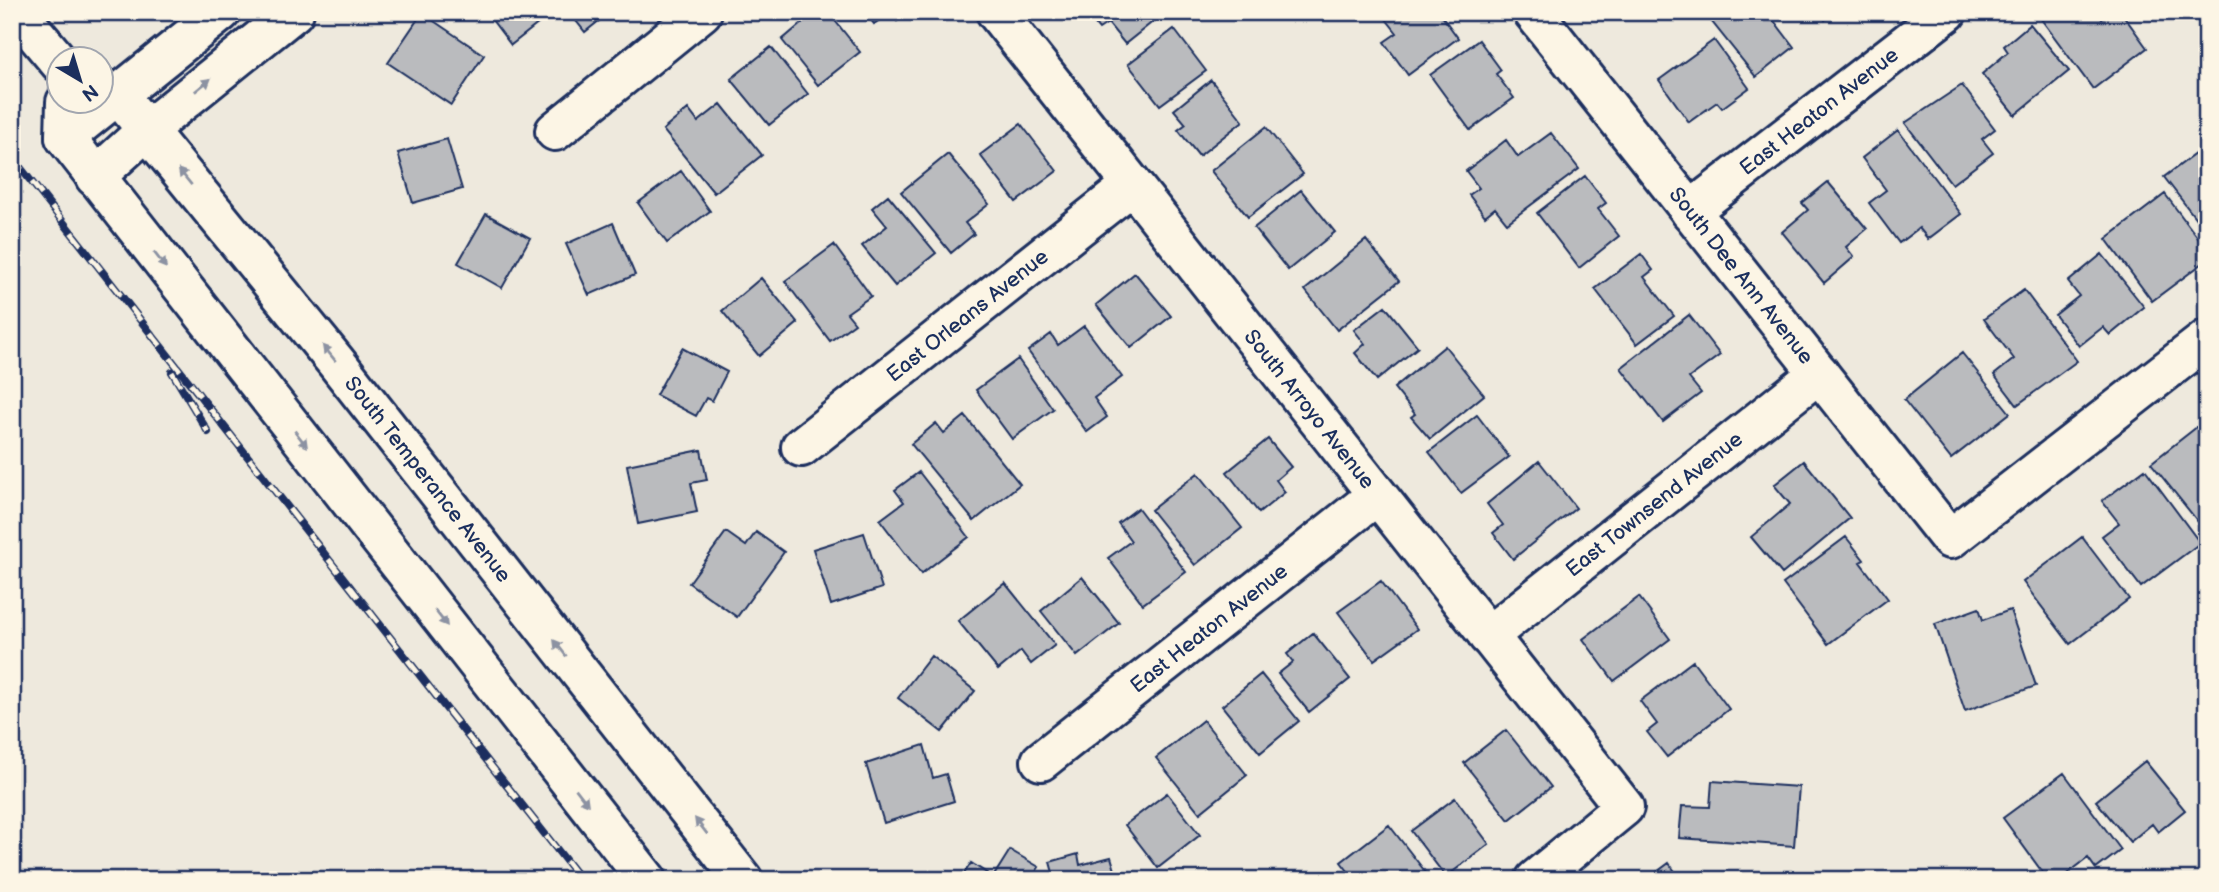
<svg xmlns="http://www.w3.org/2000/svg" width="2219" height="892" font-family="'Balsamiq Sans',sans-serif">
<style>
.building{fill:#babbbe;stroke:#1b2f5e;stroke-width:2}
.lines{fill:none;stroke-linecap:round;stroke-linejoin:round}
.minor-casing{stroke:#1b2f5e;stroke-width:44}
.major-casing{stroke:#1b2f5e;stroke-width:44}
.minor{stroke:#fcf5e5;stroke-width:38}
.major{stroke:#fcf5e5;stroke-width:38}
.rail-casing{stroke:#1b2f5e;stroke-width:8}
.rail{stroke:#fcf5e5;stroke-width:5;stroke-dasharray:16;stroke-linecap:butt}
.oneway{fill:#8c92a2}
.labels{text-anchor:middle;dominant-baseline:central;stroke-width:5;stroke-linejoin:round;paint-order:stroke}
.street-label{font-size:21px;fill:#1b2f5e;stroke:#fcf5e5}
</style>
<rect width="100%" height="100%" fill="#eee9dd"/>
<filter id="ink" filterUnits="userSpaceOnUse"><feTurbulence type="fractalNoise" baseFrequency=".0143" numOctaves="2"/><feDisplacementMap in="SourceGraphic" scale="14" xChannelSelector="R" yChannelSelector="G"/><feConvolveMatrix kernelMatrix="1 2 1 2 8 2 1 2 1" color-interpolation-filters="sRGB"/></filter>
<g filter="url(#ink)">
<path class="building" d="M486 12H553L511 45Z
M569 12H610L585 32Z
M815 12H828L860 52 818 85 782 40Z
M865 12H909L897 21 890 12 874 24Z
M1085 12H1165L1125 44 1108 23 1099 29Z
M1385 12H1439L1458 38 1408 75 1384 42 1397 33 1382 14Z
M1704 12H1780L1772 18 1794 47 1756 77Z
M1819 12H1836L1825 20Z
M2051 12H2097L2102 19 2111 12H2121L2147 48 2093 89 2041 19Z
M422 13 484 55 451 105 388 63Z
M2030 24 2069 71 2015 115 1982 74 2008 52 2004 46Z
M1174 29 1206 71 1160 105 1128 64Z
M1479 40 1501 70 1496 74 1514 98 1470 130 1430 75Z
M1714 40 1749 88 1722 108 1717 102 1689 122 1659 80Z
M771 47 808 94 769 125 731 79Z
M1211 80 1243 121 1199 156 1178 130 1186 124 1174 110Z
M1962 85 1995 129 1982 139 1993 153 1952 184 1905 123Z
M721 104 762 155 714 193 663 130 688 109 698 122Z
M1021 124 1057 171 1016 202 980 155Z
M1266 127 1303 174 1248 217 1211 171Z
M1898 130 1961 214 1928 239 1919 228 1899 243 1869 203 1886 190 1862 158Z
M1551 133 1579 169 1507 223 1495 208 1485 216 1469 195 1479 188 1466 171 1506 140 1518 157Z
M447 139 462 189 413 203 398 153Z
M2203 148 2207 153V233L2164 177Z
M948 154 989 204 965 223 974 234 951 253 901 192Z
M681 171 710 211 667 243 638 203Z
M1585 176 1606 203 1598 209 1619 236 1579 268 1537 213Z
M1828 182 1867 229 1846 247 1854 257 1824 283 1782 232 1808 210 1802 203Z
M1301 190 1335 232 1288 270 1254 228Z
M2165 194 2207 250V260L2152 301 2106 239Z
M888 195 936 253 895 286 862 246 887 226 872 208Z
M486 214 530 238 502 288 458 263Z
M613 223 635 275 589 295 566 244Z
M1366 240 1399 281 1337 330 1305 290Z
M834 245 871 296 847 313 855 323 830 341 785 281Z
M1641 254 1653 270 1644 277 1674 316 1637 344 1595 289Z
M2102 254 2144 307 2110 335 2103 327 2079 346 2055 315 2079 296 2068 282Z
M1135 273 1171 316 1131 348 1096 305Z
M761 278 798 323 759 356 722 311Z
M2024 290 2077 361 2017 405 1994 375 2014 359 1984 319Z
M1385 306 1418 347 1377 380 1355 353 1365 344 1354 330Z
M1689 315 1720 355 1689 378 1701 393 1663 422 1621 368Z
M1084 326 1122 377 1094 398 1107 417 1087 432 1028 351 1051 334 1058 345Z
M1445 346 1484 395 1430 439 1411 417 1415 414 1394 388Z
M682 348 727 372 712 401 706 398 696 416 656 395Z
M1962 353 2010 413 1951 459 1904 400Z
M1018 359 1053 409 1012 439 976 390Z
M1477 415 1509 457 1461 493 1429 452Z
M965 416 1020 484 974 521 911 444 936 423 944 433Z
M2207 419V533L2151 463Z
M1268 439 1291 467 1276 480 1285 492 1259 513 1227 472Z
M701 450 707 480 691 483 697 512 638 524 627 465Z
M1539 461 1576 508 1513 559 1493 533 1503 525 1487 504Z
M1804 461 1850 518 1782 574 1751 537 1790 504 1774 485Z
M2145 469 2200 543 2141 587 2102 536 2119 523 2102 501Z
M919 472 969 537 921 574 880 520 904 502 895 490Z
M1198 473 1242 528 1195 565 1151 510Z
M1138 508 1186 572 1143 604 1108 558 1131 541 1118 523Z
M726 532 746 546 756 532 784 552 737 617 689 583Z
M864 533 882 588 831 605 813 549Z
M1846 537 1864 560 1860 562 1888 599 1828 644 1783 584Z
M2082 537 2129 599 2070 644 2023 582Z
M1082 577 1119 623 1077 656 1041 611Z
M1381 581 1417 629 1374 660 1338 612Z
M1005 583 1055 645 1031 664 1021 651 998 670 958 621Z
M1639 597 1670 639 1614 681 1583 639Z
M1979 608 1983 620 2010 610 2036 686 1965 711 1935 624Z
M1313 633 1350 679 1309 712 1278 674 1293 662 1287 654Z
M931 656 975 691 942 732 898 698Z
M1693 661 1729 709 1667 757 1647 732 1657 724 1640 701Z
M1261 674 1299 721 1260 753 1222 706Z
M1203 720 1247 775 1200 813 1156 758Z
M1506 730 1551 787 1509 820 1464 763Z
M924 745 933 778 946 774 954 801 884 823 866 764Z
M2145 761 2185 810 2158 832 2152 824 2130 842 2096 801Z
M2064 773 2121 850 2096 869 2088 858 2059 880H2048L2003 818Z
M1712 781 1799 787 1794 846 1679 838 1682 806 1710 807Z
M1167 793 1200 835 1158 868 1125 825Z
M1455 798 1489 844 1446 877 1411 831Z
M1389 825 1427 874 1420 880H1355L1341 862Z
M1010 850 1039 867 1031 880H960L971 863 993 877Z
M1078 854 1080 865 1111 857 1118 880H1055L1050 862Z
M1669 863 1681 880H1646Z"/>
<g class="lines">
<defs>
<g id="minor">
<path id="s1" d="M996 12 1624 807 1535 880"/>
<path id="s2" d="M1533 12 1950 539 2207 339"/>
<path d="M555 131 702 12"/>
<path d="M65 137 221 12"/>
<path d="M95 177 147 130 294 12"/>
<path id="s3" d="M1690 211 1947 12"/>
<path id="s4" d="M801 447 1132 185"/>
<path id="s5" d="M1488 636 1819 373"/>
<path id="s6" d="M1041 761 1377 495"/>
</g>
<g id="major">
<path d="M17 12 60 63"/>
<path id="s7" d="M102 88 120 97 336 362 743 880"/>
<path d="M66 102 65 137 647 880"/>
</g>
</defs>
<use href="#minor" class="minor-casing"/>
<use href="#major" class="major-casing"/>
<use href="#minor" class="minor"/>
<use href="#major" class="major"/>
<defs>
<path id="rail" d="M12 157 581 880
M172 372 208 432"/>
</defs>
<use href="#rail" class="rail-casing"/>
<use href="#rail" class="rail"/>
</g>
<defs><path id="oneway-solid" d="M-6-.8H1V-3.2L6.5 0L1 3.2V.8H-6Z" transform="scale(1.75)"/></defs>
<g class="oneway">
<use href="#oneway-solid" transform="translate(203 85) rotate(-39)"/>
<use href="#oneway-solid" transform="translate(185 177) rotate(-129)"/>
<use href="#oneway-solid" transform="translate(160 260) rotate(52)"/>
<use href="#oneway-solid" transform="translate(329 353) rotate(-129)"/>
<use href="#oneway-solid" transform="translate(301 439) rotate(52)"/>
<use href="#oneway-solid" transform="translate(441 618) rotate(52)"/>
<use href="#oneway-solid" transform="translate(560 648) rotate(-128)"/>
<use href="#oneway-solid" transform="translate(582 797) rotate(52)"/>
<use href="#oneway-solid" transform="translate(701 826) rotate(-128)"/>
</g>
</g>
<g class="labels">
<g class="street-label">
<text stroke="none"><textPath href="#s3" startOffset="163">East Heaton Avenue</textPath></text>
<text stroke="none"><textPath href="#s2" startOffset="336">South Dee Ann Avenue</textPath></text>
<text stroke="none"><textPath href="#s4" startOffset="212">East Orleans Avenue</textPath></text>
<text stroke="none"><textPath href="#s1" startOffset="506">South Arroyo Avenue</textPath></text>
<text stroke="none"><textPath href="#s7" startOffset="511">South Temperance Avenue</textPath></text>
<text stroke="none"><textPath href="#s5" startOffset="212">East Townsend Avenue</textPath></text>
<text stroke="none"><textPath href="#s6" startOffset="214">East Heaton Avenue</textPath></text>
</g>
</g>
<rect width="2219" height="892" fill="none" stroke="#fcf5e5" stroke-width="42"/>
<rect x="21" y="21" width="2177" height="850" fill="none" stroke="#1b2f5e" stroke-width="2.5" filter="url(#ink)"/>
<g transform="translate(80 80) rotate(142)"><circle r="33" fill="#fcf5e5" stroke="#a2a6af" stroke-width="2"/>
<path d="M0-5L12 26L0 18L-12 26Z" fill="#1b2f5e"/>
<text y="-10" font-size="19" font-weight="bold" text-anchor="middle" fill="#1b2f5e">N</text>
</g>
</svg>
